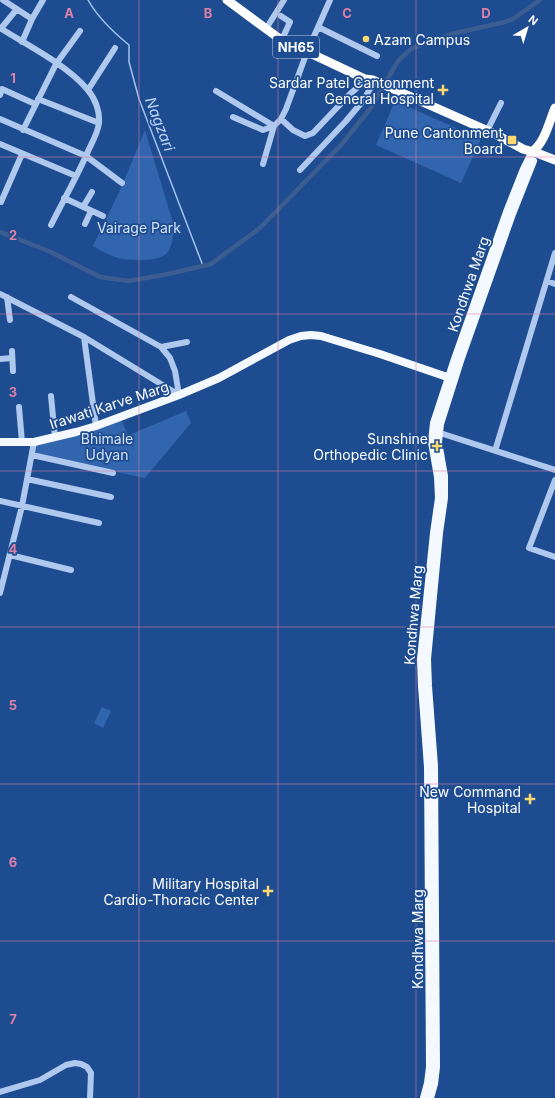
<svg xmlns="http://www.w3.org/2000/svg" width="555" height="1098" font-family="Inter,sans-serif">
<style>
.green{fill:#3165ae}
.lines{fill:none;stroke-linecap:round;stroke-linejoin:round}
.stream{stroke:#a1c2ef;stroke-width:1.5}
.canal{stroke:#3c5d8f;stroke-width:4.5}
.minor{stroke:#aec8ee;stroke-width:6}
.major{stroke:#f4f8ff;stroke-width:8}
.highway{stroke:#fff;stroke-width:9}
.grid{fill:none;stroke:#dd80a5;stroke-width:1;stroke-opacity:0.55}
.poi-dot{fill:#fdd86d;stroke:#1e4c91;stroke-width:1.5}
.labels{text-anchor:middle;dominant-baseline:central;stroke-width:3.5;stroke-linejoin:round;paint-order:stroke}
.shield{fill:#1e4c91;stroke:#bcc9de;stroke-width:1}
.shield-label{font-size:13px;font-weight:bold;fill:#fff}
.poi-label{font-size:14px;fill:#fff;stroke:#1e4c91;text-anchor:end}
.park-label{font-size:14px;fill:#d4e3fa;stroke:#1e4c91}
.street-label{font-size:14px;fill:#fff;stroke:#1e4c91}
.water-label{font-size:15px;font-style:italic;fill:#bad2f5;stroke:#1e4c91}
.grid-label{font-size:13px;text-anchor:middle;font-weight:bold;fill:#dd80a5;stroke:#1e4c91;stroke-width:3.5;stroke-linejoin:round;paint-order:stroke}
</style>
<rect width="100%" height="100%" fill="#1e4c91"/>
<path class="green" d="M395 101 481 139 461 183 376 145Z
M145 130 174 226C173 235 173 246 167 253 160 262 128 261 118 258 109 255 101 251 93 246L121 188Z
M186 411 191 423 144 479V478L32 453 33 443 121 419 135 452 129 435Z
M102 707 111 711 103 728 94 723Z"/>
<g class="lines">
<path class="stream" d="M88 0C98 18 113 32 129 45V62L139 99 203 266"/>
<path class="canal" d="M0 232 51 252 100 277 129 281 168 274 211 264 260 228 341 145 370 109 398 61 411 49 451 34 501 23 513 19 540 0"/>
<path class="minor" d="M3 0 32 19
M281 16 290 22 284 35
M269 24 284 0
M3 26 17 9
M318 27 377 56
M0 28C27 45 67 65 87 89 95 98 100 111 99 123 98 132 93 141 89 149 78 175 64 199 51 225
M22 42 32 19 43 0
M88 90 115 48
M216 91 274 126 263 164
M0 95 2 89 35 104
M38 99 99 123
M233 117 263 130 274 126 281 119 286 109 307 52 330 0
M0 119 86 156 122 183
M281 119 293 130 305 136 313 133 350 94 367 79
M23 130 56 64 80 31
M487 131 501 103
M0 144 76 176
M300 170 346 121 362 102 375 81
M64 198 103 216
M1 202 22 154
M83 207 92 192
M85 224 91 211
M547 281 555 284
M0 294 84 337 179 395
M7 297 10 320
M71 297 161 347 170 358 175 371 179 395
M84 337 96 426
M161 347 187 342
M12 351 13 371
M0 359 12 358
M51 396 55 437
M19 407 22 442
M437 432 555 470
M495 451 555 253
M32 455 113 473
M27 479 111 497
M555 480 529 548 555 557
M0 501 99 523
M10 555 71 570
M0 593 22 506 34 442
M0 1092 40 1080 66 1065 75 1063 81 1064 87 1067 91 1073 90 1098"/>
<path class="major" d="M0 442H34L76 432 96 426 179 395 219 378 289 340 301 336 311 335 321 336 380 354 453 379
M424 1098 428 1083 430 1067 428 767 422 686 421 659 434 533 439 498 438 477 432 442 434 423 455 359 507 212 524 169 533 151
M430 1098 434 1084 436 1067 434 766 428 686 427 659 439 533 444 498V476L438 442 440 424 460 361 512 214 533 161"/>
<path class="highway" d="M227 0 280 39 365 79 373 80 495 134 523 149 537 153 555 160
M533 151C545 142 549 122 555 108"/>
</g>
<path class="grid" d="M139 0V1098M278 0V1098M416 0V1098M0 157H555M0 314H555M0 471H555M0 627H555M0 784H555M0 941H555"/>
<g class="poi-dot">
<circle cx="366" cy="39" r="4"/>
<path d="M441 84h4v4h4v4h-4v4h-4v-4h-4v-4h4z"/>
<rect x="507" y="135" width="10" height="10" rx="2"/>
<path d="M435 440h4v4h4v4h-4v4h-4v-4h-4v-4h4z"/>
<path d="M528 793h4v4h4v4h-4v4h-4v-4h-4v-4h4z"/>
<path d="M266 885h4v4h4v4h-4v4h-4v-4h-4v-4h4z"/>
</g>
<g class="labels">
<rect class="shield" x="273" y="36" width="46" height="22" rx="3"/>
<g class="shield-label">
<text x="296" y="47">NH65</text>
</g>
<g class="poi-label">
<text x="374" y="39" text-anchor="start">Azam Campus</text>
<text x="434" y="82">Sardar Patel Cantonment<tspan x="434" dy="16">General Hospital</tspan></text>
<text x="503" y="132">Pune Cantonment<tspan x="503" dy="16">Board</tspan></text>
<text x="428" y="438">Sunshine<tspan x="428" dy="16">Orthopedic Clinic</tspan></text>
<text x="521" y="791">New Command<tspan x="521" dy="16">Hospital</tspan></text>
<text x="259" y="883">Military Hospital<tspan x="259" dy="16">Cardio-Thoracic Center</tspan></text>
</g>
<g class="park-label">
<text x="139" y="227">Vairage Park</text>
<text x="107" y="438">Bhimale<tspan x="107" dy="16">Udyan</tspan></text>
</g>
<g class="street-label">
<text transform="translate(468 284) rotate(-71)">Kondhwa Marg</text>
<text transform="translate(109 405) rotate(-18)">Irawati Karve Marg</text>
<text transform="translate(413 615) rotate(-85)">Kondhwa Marg</text>
<text transform="translate(417 939) rotate(-90)">Kondhwa Marg</text>
</g>
<g class="water-label">
<text transform="translate(160 124) rotate(69)">Nagzari</text>
</g>
</g>
<g class="grid-label">
<text x="69" y="18">A</text>
<text x="208" y="18">B</text>
<text x="347" y="18">C</text>
<text x="486" y="18">D</text>
<text x="13" y="83">1</text>
<text x="13" y="240">2</text>
<text x="13" y="397">3</text>
<text x="13" y="554">4</text>
<text x="13" y="710">5</text>
<text x="13" y="867">6</text>
<text x="13" y="1024">7</text>
</g>
<g transform="translate(527 28) rotate(38)" stroke="#1e4c91" stroke-width="3" paint-order="stroke">
<path d="M0-3L7 15L0 10L-7 15Z" fill="#ffffff"/>
<text y="-6" font-size="11" font-weight="bold" text-anchor="middle" fill="#ffffff">N</text>
</g>
</svg>
